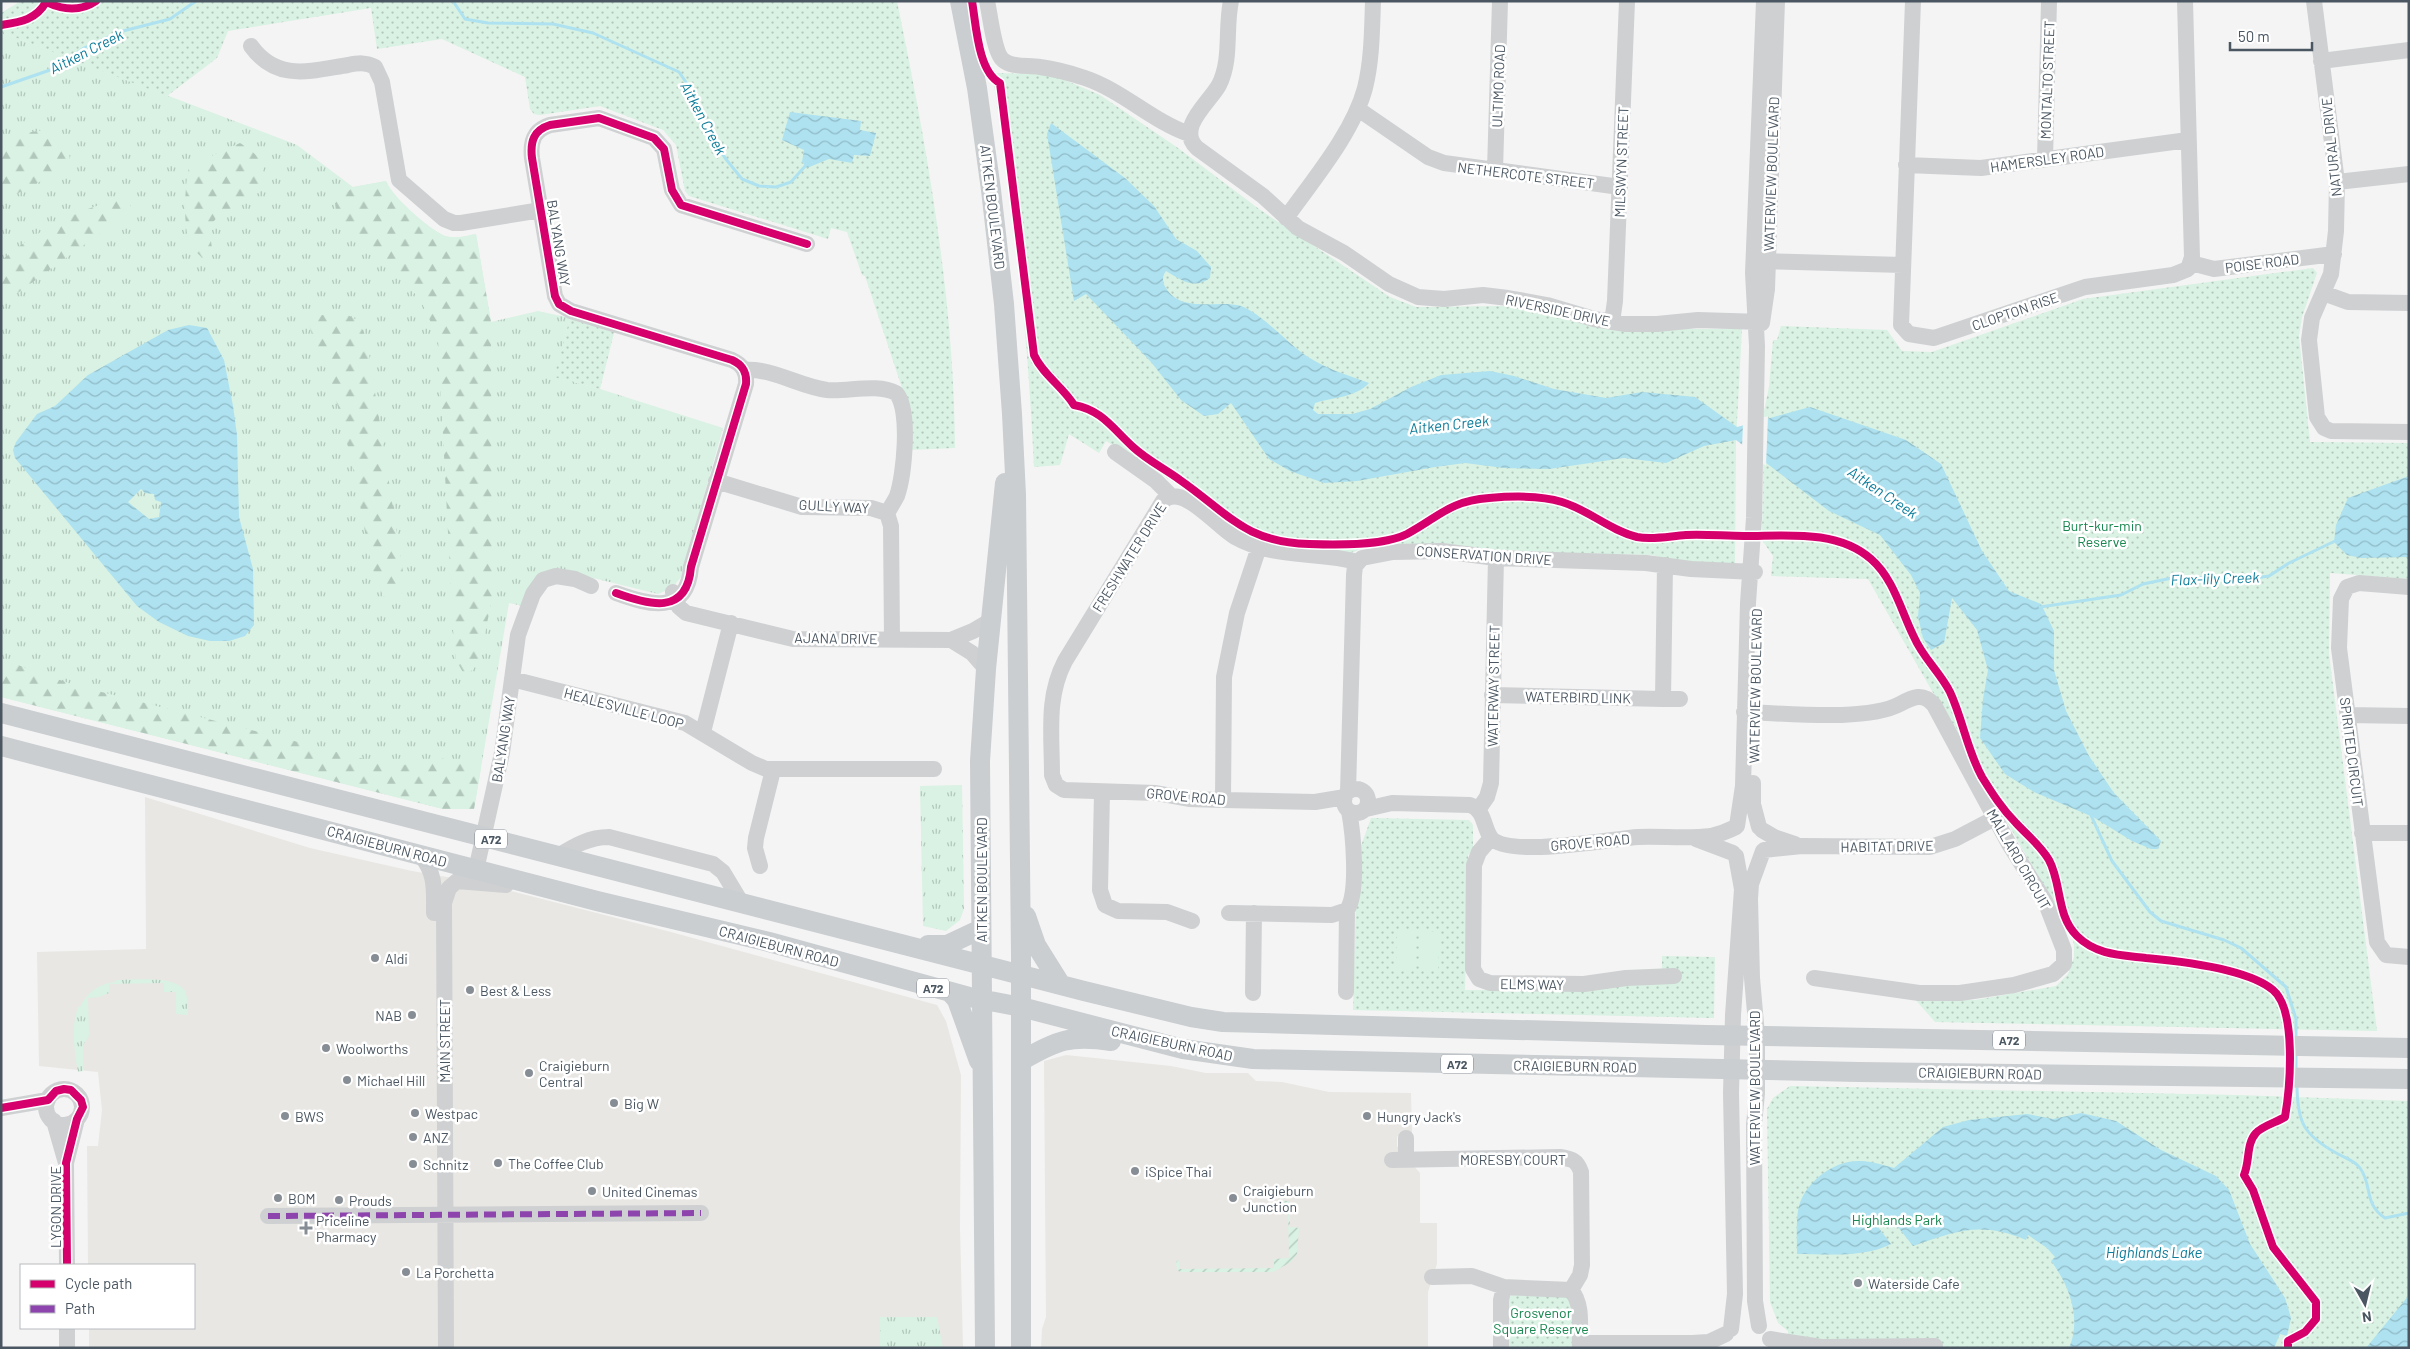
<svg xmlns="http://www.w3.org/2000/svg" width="2410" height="1349" font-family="Barlow,sans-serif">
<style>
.commercial{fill:#e8e7e3}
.grass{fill:url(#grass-tufts)}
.forest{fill:url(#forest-firs)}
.park{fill:url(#park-dots)}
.garden{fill:url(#garden-furrows)}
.pitch{fill:#d9f2e3}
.water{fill:url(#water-waves);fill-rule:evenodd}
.pier{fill:#f4f4f4}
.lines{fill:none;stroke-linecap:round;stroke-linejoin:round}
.stream{stroke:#aee2f0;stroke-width:3}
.minor{stroke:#ced0d2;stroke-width:16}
.major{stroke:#caced1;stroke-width:20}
.quiet{stroke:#8e44ad;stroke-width:6;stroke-dasharray:12 6;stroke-linecap:butt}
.cycleway-casing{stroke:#fff;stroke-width:11}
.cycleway{stroke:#d6006c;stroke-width:8}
.poi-dot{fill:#868d94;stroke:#fff;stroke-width:2}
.labels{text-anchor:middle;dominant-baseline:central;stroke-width:5;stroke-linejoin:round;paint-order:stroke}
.shield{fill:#fff;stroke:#808990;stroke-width:1}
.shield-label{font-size:12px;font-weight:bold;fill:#4a5661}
.street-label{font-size:14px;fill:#4a5661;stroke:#fff}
.park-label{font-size:14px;fill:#17864f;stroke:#fff}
.poi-label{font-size:14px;fill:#4a5661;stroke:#fff;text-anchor:start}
.water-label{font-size:15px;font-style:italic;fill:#0c7c9b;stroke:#fff}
</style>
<defs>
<pattern id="grass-tufts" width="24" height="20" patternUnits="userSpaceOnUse" patternTransform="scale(1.25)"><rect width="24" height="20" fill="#d9f2e3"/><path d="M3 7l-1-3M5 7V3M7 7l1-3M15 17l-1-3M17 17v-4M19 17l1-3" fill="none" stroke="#b2c7bb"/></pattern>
<pattern id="forest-firs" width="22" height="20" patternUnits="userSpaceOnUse" patternTransform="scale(1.25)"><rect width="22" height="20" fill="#d9f2e3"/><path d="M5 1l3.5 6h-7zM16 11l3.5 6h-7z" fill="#b2c7bb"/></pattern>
<pattern id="park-dots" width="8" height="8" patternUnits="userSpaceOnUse" patternTransform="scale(1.25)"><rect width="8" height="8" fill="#d9f2e3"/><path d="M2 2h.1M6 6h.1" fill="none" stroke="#b2c7bb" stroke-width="1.8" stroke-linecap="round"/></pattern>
<pattern id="garden-furrows" width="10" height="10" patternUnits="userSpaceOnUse" patternTransform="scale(1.25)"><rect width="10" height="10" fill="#d9f2e3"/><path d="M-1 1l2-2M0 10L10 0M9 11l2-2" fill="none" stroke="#b2c7bb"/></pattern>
<pattern id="water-waves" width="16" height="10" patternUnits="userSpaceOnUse" patternTransform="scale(1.25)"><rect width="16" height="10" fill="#aee2f0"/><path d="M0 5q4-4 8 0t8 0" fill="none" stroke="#90bac6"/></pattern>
</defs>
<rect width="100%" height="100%" fill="#f4f4f4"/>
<path class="commercial" d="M145 797 310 848 412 871 476 882 671 932 937 1005 946 1021 961 1075 960 1228 963 1348H89V1328H194V1265H88L87 1146H98L102 1110 98 1072 39 1066 37 952 146 949Z
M1066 1055 1171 1066 1206 1073H1248L1256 1081 1282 1082 1329 1092 1411 1093 1412 1134 1401 1133 1397 1137V1146L1420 1173V1223H1437V1264L1428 1292V1348H1041L1042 1329 1046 1317 1044 1061Z"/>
<path class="grass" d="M1 32 297 145 353 187 386 181C392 197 430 230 445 236 456 239 466 236 476 234L491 322 538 311 570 318 555 377 600 389 723 428 681 577 672 588 658 594 573 573H553L523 606 509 603 474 809H443L1 697Z
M962 785 964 909 960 920 946 931 923 926 920 786Z
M116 980C133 980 176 975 185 991 188 998 188 1007 188 1015L176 1014V992H164V983L109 984V993L99 997 88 998 89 1036 83 1045V1071L78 1072C74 1051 71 1027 78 1007H80C87 992 100 983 116 982Z
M880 1317H937L943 1348H880Z"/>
<path class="forest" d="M44 130C65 140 70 142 70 166L1 202V137Z
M240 143C258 155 263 159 266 181L260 192 219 215 209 227C209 238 214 246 211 257L202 258C199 254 193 250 191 246 182 228 185 185 189 166Z
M386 181C392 197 430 230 445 236 456 239 466 236 476 234L491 322 492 598 481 654 473 670 464 674 456 660 453 630 438 338 420 299 393 271 353 239 338 218 335 203 353 187Z
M119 199H126C140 213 120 220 109 227L1 305V261C35 231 75 211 119 199Z
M340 311 359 321 367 341 404 578 402 593 392 599 383 596 372 568 350 454 330 376 315 346 309 324 318 316Z
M1 659 74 685 388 765 427 764 440 758 481 768 474 809H443L1 697Z"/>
<path class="park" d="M21 1H897C927 148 954 297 955 448L909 450 903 391 865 276 862 275 847 232 831 228 828 239 689 196 685 191 676 145 663 130 600 106 540 115 534 114 530 109 525 77 442 39 377 49 371 8 228 31 217 58 167 96 1 32V13Z
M992 73 1051 74 1100 95 1178 148 1259 209 1390 297 1416 307 1510 306 1681 329H1742L1736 440 1735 563H1685L1652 555 1509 552 1402 544 1363 548 1351 553 1306 550 1244 536 1175 483 1106 441 1099 453 1069 434 1060 465 1034 467C1028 335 1014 204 992 73Z
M2313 268 2317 273 2302 317 2299 336 2310 442 2409 443V579L2330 573 2329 654 2377 1031 1935 1022 1914 998 1975 1000 2056 986 2068 974 2074 957V945L2071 934 1868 579 1771 576 1773 556 1762 540 1764 411 1769 387 1773 340H1777L1781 326 1887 330 1902 351 1932 352 2083 299Z
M570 318 615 329 600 389 554 377Z
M1371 818 1469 820 1473 825V850L1468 855 1465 990 1580 991 1662 971V956L1715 957 1714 1018 1353 1010 1357 857Z
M1790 1086 2237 1095 2409 1101V1348H1788V1331L1778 1323 1770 1302 1767 1109 1773 1098Z
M1568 1293 1574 1303 1575 1348H1507L1506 1302 1512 1294Z"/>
<path class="garden" d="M1283 1200 1290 1202V1227L1299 1228 1297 1254 1291 1262 1273 1272H1180L1177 1270 1176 1262 1179 1260 1180 1269 1274 1268V1259L1289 1258 1288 1207 1279 1206Z"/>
<path class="pitch" d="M1397 931H1415L1414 970H1396Z
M1421 931 1440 932 1438 971 1420 970Z"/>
<path class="water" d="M790 112 861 121 860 130 876 133 870 156 854 155 852 163 829 159 807 168 802 162 804 150 782 140Z
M1051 123 1125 178 1154 206 1176 239 1197 251 1211 267 1210 278C1194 290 1181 280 1166 271 1162 276 1162 282 1166 288 1181 314 1219 299 1241 306 1261 313 1286 342 1305 355 1324 368 1347 375 1369 383 1355 398 1333 397 1315 403L1313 410 1318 414H1352L1370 409 1411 387 1441 375 1490 371 1514 376 1554 389 1606 398 1642 392 1695 397 1737 427 1810 407 1906 440 1941 464 1982 551 2009 591 2041 604 2054 631V670L2066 711 2089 756 2114 793 2161 841 2158 849H2151L2132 841 2093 817 2034 792 2005 774 1980 738 1983 699 1988 670 1977 630 1952 598 1944 643 1931 650 1923 638 1918 617 1920 593 1911 575 1880 535 1829 511 1736 440 1704 446 1666 463 1624 458 1549 469 1504 468 1465 463 1435 467 1357 481 1324 483 1290 471 1269 459 1231 403 1218 414 1204 416 1181 400 1151 362 1086 294 1074 301 1047 134Z
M189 325 207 328 224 360 233 406 237 435 239 517 253 569 254 625 245 636 229 641H210L188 636 159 622 137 606 15 458 13 450 16 442 37 414 55 406 88 375 168 330ZM141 489 145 493 154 494 155 500 161 502 159 517 149 519 128 502Z
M2409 476V557L2361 558 2347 555 2334 542 2336 525 2348 498Z
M2081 1113 2116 1121 2161 1150 2216 1176 2229 1190 2250 1244 2285 1298 2291 1318 2287 1336 2280 1334 2274 1348H2069C2082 1318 2069 1285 2051 1261L2055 1257 2047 1248 2028 1235 2026 1240C1980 1221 1957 1231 1913 1246L1890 1217 1878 1227 1891 1244C1864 1258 1827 1254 1797 1254 1797 1240 1796 1225 1798 1211 1802 1184 1833 1160 1860 1161 1872 1161 1883 1165 1894 1168L1943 1127 1969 1120 2027 1114 2053 1119Z
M2409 1295V1348H2366Z"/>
<path class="pier" d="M1768 416 1766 466 1742 448 1743 423Z"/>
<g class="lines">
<path class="stream" d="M453 1 465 19 488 23 553 24 593 33 679 72 692 91 704 124 725 158 742 179 759 186 776 187 791 182 807 164
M1 87 53 69 84 48 119 32 170 19 196 1
M2040 607 2121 595 2143 584 2177 577 2249 579 2269 576 2289 563 2335 541
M2090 813 2112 861 2150 912 2161 921 2224 940 2241 948 2286 987 2296 1019V1040
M2296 1054V1070
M2297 1084C2297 1122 2303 1135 2338 1154 2345 1158 2355 1161 2360 1168 2373 1186 2363 1203 2385 1218L2409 1213"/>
<path class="minor" d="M987 1C990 14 994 53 1003 60 1012 68 1028 65 1040 67 1055 69 1070 73 1085 78 1123 91 1152 121 1189 134
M1231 1C1225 28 1232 60 1219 85 1209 103 1176 128 1197 148L1263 196 1298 228 1344 253 1389 284 1418 297 1444 299 1483 295 1508 298 1547 305 1594 319 1626 324H1657L1698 320 1762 322
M1913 1 1901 325 1909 334 1934 338 2085 287 2173 275 2188 269 2192 257 2185 1
M2314 1 2337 182 2336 231 2331 274 2312 318 2309 340 2317 417 2324 428 2331 431 2409 432
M251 46C277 82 310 71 348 65 358 63 366 62 375 67L382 82 399 180 444 219 454 223H461L541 210
M2321 61 2409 50
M1358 109 1428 157 1444 163 1620 187
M2045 159 2049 1
M1906 165 1981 168 2188 140
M1495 170 1500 1
M2337 182 2409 174
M1286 218C1313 180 1353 133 1365 88 1372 60 1372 30 1373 1
M1759 261 1903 265
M2191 263 2214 269 2334 254
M2323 293 2348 302 2409 303
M1612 322 1615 301 1627 1
M1762 323 1767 289 1777 1
M744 370C773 368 798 386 827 390 848 392 877 383 896 393 911 409 904 476 897 496 894 502 890 508 887 513
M1115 452 1156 481 1170 495
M716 481 802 507 871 508 887 513 891 526 892 639
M2409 587 2359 583 2347 587 2341 599 2339 648 2377 942 2386 955 2409 957
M673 592 679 607 686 613 793 639 951 640 973 631 990 621
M616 593C649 605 687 616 691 567L746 384C747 372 743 365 732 360L571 311 559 304 555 296 532 158C530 141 534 130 550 125L599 118 654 138 664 149 672 190 681 205 807 244
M951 640 972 653 986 669
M512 679 685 723 752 763 766 769H934
M1492 695 1663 699 1665 565
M1663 699H1680
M1744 712C1785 713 1866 722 1900 704 1913 697 1923 692 1934 705L2009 844 2045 901 2064 950V964L2053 974 2014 985 1960 993H1919L1814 978
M2348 715 2409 716
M703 732 731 623
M1753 783V804L1759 827
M1344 801a12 12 0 1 1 24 0a12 12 0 1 1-24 0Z
M1102 792 1100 890 1105 905 1118 911 1167 912 1192 921
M1348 792 1354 575 1355 566 1362 558 1393 552 1442 551 1496 558 1646 563 1691 569 1755 572
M1345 797 1315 802 1223 800 1189 799 1156 793 1064 790 1056 785 1052 775C1052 735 1046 697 1065 661L1163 501C1182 482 1217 527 1235 537 1274 559 1316 551 1358 562
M1223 800 1224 677 1237 613 1259 547
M1366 809 1392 803 1470 805C1485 810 1483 827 1491 838 1509 858 1610 839 1638 837 1662 836 1687 839 1711 836 1720 834 1728 831 1736 827
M1478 810 1487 797 1491 783 1496 558
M1737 826 1743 786 1748 603 1754 518 1757 346 1753 273 1764 1
M1762 830 1774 837 1795 844
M2362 833H2409
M1491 838 1479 852 1474 865 1473 969 1479 979 1490 983 1584 984 1626 978 1674 976
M1696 839 1733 853
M1764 850 1802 846 1930 847 1955 839 1995 818
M421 856C436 874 434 890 434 913
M558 856C574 846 589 837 609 837L713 864 723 872 741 902
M760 866 755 848 756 838 773 770
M476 870 502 753 518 635 533 594 543 580 556 576 575 579 591 586
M1229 913 1332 915 1347 910C1359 892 1353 832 1349 811
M1346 992 1347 910
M1253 993 1254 913
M46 1107a18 18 0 1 1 36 0a18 18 0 1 1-36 0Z
M1 1108 48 1100
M54 1121 66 1163
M1406 1138V1160
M1392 1160 1560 1157C1572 1159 1577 1160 1581 1172L1582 1265 1580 1275 1571 1290
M268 1216 701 1213
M67 1265 66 1163 77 1119
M1432 1277 1472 1276 1504 1287 1571 1290C1584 1305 1579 1329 1580 1348
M1759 1326 1755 1301 1754 1125 1757 1093V1035L1752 978 1750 899 1751 884 1763 851
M67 1328V1348
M1731 1329 1735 1294 1731 1093 1733 1015 1742 889 1736 856
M1770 1339 1821 1347 1935 1346
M1580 1343H1692L1709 1342 1726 1334
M446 1348 444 903 449 888 457 881 506 885
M1501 1348V1300L1504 1287"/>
<path class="major" d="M960 1 977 88 991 190 1004 304 1012 414 1016 495 1021 955V1348
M1 713 1084 991 1191 1017 1223 1022 1706 1035 2409 1048
M1 746 597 901 769 942 969 997 1021 1007 1183 1049 1253 1059 1859 1072 2409 1079
M1026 916 1036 945 1061 985
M928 945H947L981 929
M950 992 957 1000 979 1061
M1021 1061C1057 1040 1070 1035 1111 1041
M985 1348 980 761 986 669 1005 483"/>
<path class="quiet" d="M268 1216 701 1213"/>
<defs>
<path id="cycleway" d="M972 1C976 24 978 72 1000 83L1034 355C1043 375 1062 386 1074 405 1102 410 1113 429 1133 447 1147 460 1165 469 1180 480 1229 514 1244 542 1309 544 1337 545 1383 546 1407 534 1439 517 1449 501 1489 498 1512 496 1540 495 1562 502 1589 510 1609 530 1637 537 1653 540 1670 536 1686 535 1705 534 1725 536 1744 536 1785 536 1837 529 1871 559 1894 579 1901 611 1914 637 1923 658 1940 672 1950 692 1963 720 1967 750 1982 777 1992 793 2002 809 2016 823 2027 835 2041 846 2049 860 2062 884 2056 915 2077 936 2096 955 2121 955 2146 958 2179 961 2248 969 2273 990 2297 1010 2290 1088 2285 1117 2277 1122 2262 1126 2256 1133 2246 1144 2250 1161 2244 1175L2253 1190 2273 1247 2316 1302V1319L2305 1332 2288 1341V1348
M1 25C20 22 36 20 46 2 63 10 80 12 96 1
M616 593C649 605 687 616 691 567L746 384C747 372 743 365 732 360L571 311 559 304 555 296 532 158C530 141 534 130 550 125L599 118 654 138 664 149 672 190 681 205 807 244
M1 1108 48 1100 56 1091 64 1089 71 1090 81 1100 83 1107 77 1119 66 1163 67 1265"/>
</defs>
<use href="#cycleway" class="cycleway-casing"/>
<use href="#cycleway" class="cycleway"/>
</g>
<g class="poi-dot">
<circle cx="375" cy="958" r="5"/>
<circle cx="470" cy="990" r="5"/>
<circle cx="412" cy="1015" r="5"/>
<circle cx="326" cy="1048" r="5"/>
<circle cx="529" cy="1073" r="5"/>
<circle cx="347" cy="1080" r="5"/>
<circle cx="614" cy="1103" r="5"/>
<circle cx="415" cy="1113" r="5"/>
<circle cx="285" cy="1116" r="5"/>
<circle cx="1367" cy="1116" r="5"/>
<circle cx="413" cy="1137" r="5"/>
<circle cx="498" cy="1163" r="5"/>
<circle cx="413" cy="1164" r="5"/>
<circle cx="1135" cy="1171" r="5"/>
<circle cx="592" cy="1191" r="5"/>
<circle cx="278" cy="1198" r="5"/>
<circle cx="1233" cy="1198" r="5"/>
<circle cx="339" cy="1200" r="5"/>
<path d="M303.5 1220.5h5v5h5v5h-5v5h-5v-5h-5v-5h5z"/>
<circle cx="406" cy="1272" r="5"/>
<circle cx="1858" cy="1283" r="5"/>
</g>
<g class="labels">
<g class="shield">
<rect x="475" y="829.5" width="32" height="19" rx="4"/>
<rect x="917" y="978.5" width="32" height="19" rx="4"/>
<rect x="1993" y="1030.5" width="32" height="19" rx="4"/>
<rect x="1441" y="1054.5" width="32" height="19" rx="4"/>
</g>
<g class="shield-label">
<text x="491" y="839">A72</text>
<text x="933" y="988">A72</text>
<text x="2009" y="1040">A72</text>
<text x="1457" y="1064">A72</text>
</g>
<g class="street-label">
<text transform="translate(2047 80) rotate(-88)">MONTALTO STREET</text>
<text transform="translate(1498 86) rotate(-88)">ULTIMO ROAD</text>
<text transform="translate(2331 147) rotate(-96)">NATURAL DRIVE</text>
<text transform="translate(2047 159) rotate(-8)">HAMERSLEY ROAD</text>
<text transform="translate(1621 162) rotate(-88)">MILSWYN STREET</text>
<text transform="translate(1771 174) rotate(-88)">WATERVIEW BOULEVARD</text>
<text transform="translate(1526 175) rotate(7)">NETHERCOTE STREET</text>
<text transform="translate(993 207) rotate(83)">AITKEN BOULEVARD</text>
<text transform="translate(559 243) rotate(81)">BALYANG WAY</text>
<text transform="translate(2262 263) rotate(-7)">POISE ROAD</text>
<text transform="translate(1558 310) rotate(12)">RIVERSIDE DRIVE</text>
<text transform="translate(2015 311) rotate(-19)">CLOPTON RISE</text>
<text transform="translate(834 506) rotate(3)">GULLY WAY</text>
<text transform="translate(1484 555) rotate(4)">CONSERVATION DRIVE</text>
<text transform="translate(1129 557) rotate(-58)">FRESHWATER DRIVE</text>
<text transform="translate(836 638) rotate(1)">AJANA DRIVE</text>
<text transform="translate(1493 686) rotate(-89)">WATERWAY STREET</text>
<text transform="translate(1755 686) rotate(-89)">WATERVIEW BOULEVARD</text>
<text transform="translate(1578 697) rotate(1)">WATERBIRD LINK</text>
<text transform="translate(624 708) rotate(15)">HEALESVILLE LOOP</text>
<text transform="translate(503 739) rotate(-81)">BALYANG WAY</text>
<text transform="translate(2352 752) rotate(83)">SPIRITED CIRCUIT</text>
<text transform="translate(1186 796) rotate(5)">GROVE ROAD</text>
<text transform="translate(1590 842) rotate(-5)">GROVE ROAD</text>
<text transform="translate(387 846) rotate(15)">CRAIGIEBURN ROAD</text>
<text transform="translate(1887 846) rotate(-1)">HABITAT DRIVE</text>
<text transform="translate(2019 859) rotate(60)">MALLARD CIRCUIT</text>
<text transform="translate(981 880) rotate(-90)">AITKEN BOULEVARD</text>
<text transform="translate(779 946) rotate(15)">CRAIGIEBURN ROAD</text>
<text transform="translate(1532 984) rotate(1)">ELMS WAY</text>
<text transform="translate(444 1041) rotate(-90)">MAIN STREET</text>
<text transform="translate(1172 1043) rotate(12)">CRAIGIEBURN ROAD</text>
<text transform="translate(1575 1066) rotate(1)">CRAIGIEBURN ROAD</text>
<text transform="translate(1980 1073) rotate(1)">CRAIGIEBURN ROAD</text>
<text transform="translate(1754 1088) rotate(-90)">WATERVIEW BOULEVARD</text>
<text x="1513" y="1159">MORESBY COURT</text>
<text transform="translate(55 1207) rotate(-90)">LYGON DRIVE</text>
</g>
<g class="park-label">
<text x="2102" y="525">Burt-kur-min<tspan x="2102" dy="16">Reserve</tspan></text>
<text x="1897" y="1219">Highlands Park</text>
<text x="1541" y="1312">Grosvenor<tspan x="1541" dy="16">Square Reserve</tspan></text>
</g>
<g class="poi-label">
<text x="385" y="958">Aldi</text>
<text x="480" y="990">Best &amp; Less</text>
<text x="402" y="1015" text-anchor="end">NAB</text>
<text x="336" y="1048">Woolworths</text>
<text x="539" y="1065">Craigieburn<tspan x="539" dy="16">Central</tspan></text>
<text x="357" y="1080">Michael Hill</text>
<text x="624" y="1103">Big W</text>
<text x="425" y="1113">Westpac</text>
<text x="295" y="1116">BWS</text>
<text x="1377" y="1116">Hungry Jack's</text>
<text x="423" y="1137">ANZ</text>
<text x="508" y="1163">The Coffee Club</text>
<text x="423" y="1164">Schnitz</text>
<text x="1145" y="1171">iSpice Thai</text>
<text x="1243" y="1190">Craigieburn<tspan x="1243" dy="16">Junction</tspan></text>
<text x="602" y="1191">United Cinemas</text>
<text x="288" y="1198">BOM</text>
<text x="349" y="1200">Prouds</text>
<text x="316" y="1220">Priceline<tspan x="316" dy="16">Pharmacy</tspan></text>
<text x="416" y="1272">La Porchetta</text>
<text x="1868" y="1283">Waterside Cafe</text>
</g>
<g class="water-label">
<text transform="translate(86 51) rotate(-27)">Aitken Creek</text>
<text transform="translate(704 118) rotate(62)">Aitken Creek</text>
<text transform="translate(1449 424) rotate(-6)">Aitken Creek</text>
<text transform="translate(1883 492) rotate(34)">Aitken Creek</text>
<text transform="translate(2215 578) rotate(-2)">Flax-lily Creek</text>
<text x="2154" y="1252">Highlands Lake</text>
</g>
</g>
<rect width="2410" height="1349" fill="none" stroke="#4a5661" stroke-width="5"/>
<rect x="20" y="1264" width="175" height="65" fill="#ffffff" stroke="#b7bbc0"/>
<rect x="30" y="1280" width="25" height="8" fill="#d6006c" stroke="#b7bbc0"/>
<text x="65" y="1289" font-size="15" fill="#4a5661">Cycle path</text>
<rect x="30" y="1305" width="25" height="8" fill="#8e44ad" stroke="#b7bbc0"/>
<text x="65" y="1314" font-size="15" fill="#4a5661">Path</text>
<g transform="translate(2365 1304) rotate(172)" stroke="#ffffff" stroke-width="4" paint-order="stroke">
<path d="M0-4L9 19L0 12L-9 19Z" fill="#4a5661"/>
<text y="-8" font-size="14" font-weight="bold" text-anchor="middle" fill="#4a5661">N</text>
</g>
<path d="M2230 42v8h82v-8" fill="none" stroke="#4a5661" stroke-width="2.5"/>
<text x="2238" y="42" font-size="15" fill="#4a5661" stroke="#ffffff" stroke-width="4" paint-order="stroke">50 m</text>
</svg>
